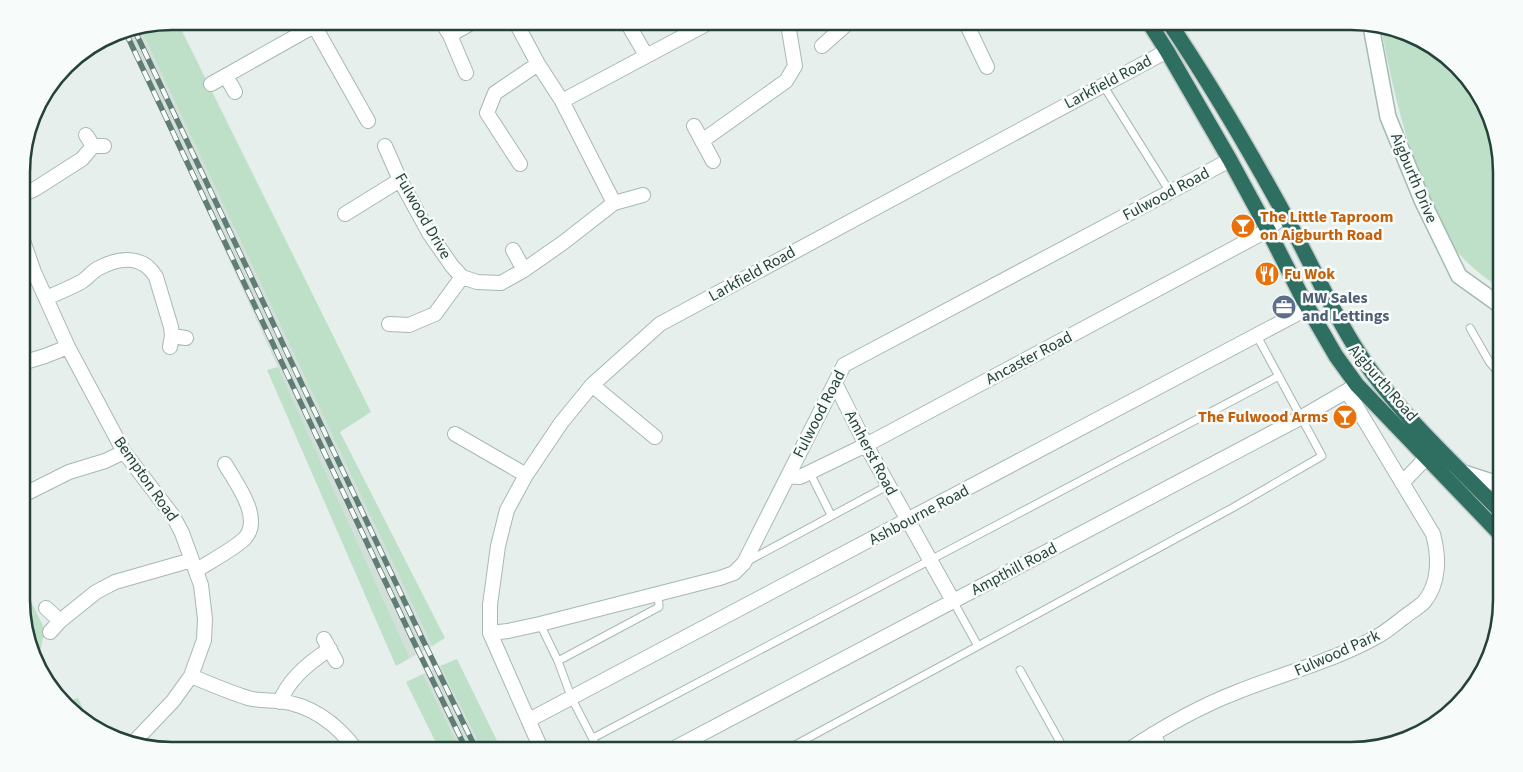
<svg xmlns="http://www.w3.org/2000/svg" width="1523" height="772" font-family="'Source Sans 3',sans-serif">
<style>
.built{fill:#d4dfda}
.green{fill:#bfe0c8}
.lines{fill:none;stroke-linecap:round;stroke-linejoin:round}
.lane-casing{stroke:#a8b8b2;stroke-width:9}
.street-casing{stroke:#a8b8b2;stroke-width:16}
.secondary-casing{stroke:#a4bbb3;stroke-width:18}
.highway-casing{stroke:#c2cac8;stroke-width:18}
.lane{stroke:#fff;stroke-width:7}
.street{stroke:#fff;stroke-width:14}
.secondary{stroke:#fff;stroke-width:15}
.highway{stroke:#2f6f62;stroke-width:15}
.rail-casing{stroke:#5f7d75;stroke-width:5.5}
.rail{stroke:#f7fbf9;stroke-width:4;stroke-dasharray:11;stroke-linecap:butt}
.labels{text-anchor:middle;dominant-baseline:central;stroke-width:5;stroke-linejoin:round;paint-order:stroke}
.street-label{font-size:16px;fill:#24423a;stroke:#f7fbf9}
.food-label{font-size:16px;font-weight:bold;fill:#c56008;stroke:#f7fbf9;text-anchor:start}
.service-label{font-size:16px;font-weight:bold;fill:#4e5e75;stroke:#f7fbf9;text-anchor:start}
.rim{fill:none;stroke:#24423a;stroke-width:2.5}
</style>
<rect width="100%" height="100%" fill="#e6efeb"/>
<path class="built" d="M140 28 432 646 410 658 173 136 122 31Z
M440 666 483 751H461L423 674Z"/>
<path class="green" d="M172 21H177L371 412 340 432 445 638 432 646 140 28Z
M1381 28 1417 37 1471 81 1500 153 1501 289C1481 275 1461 260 1448 239 1442 230 1439 218 1434 208 1407 151 1393 90 1381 28Z
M278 367 410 658 396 666 267 370Z
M23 585 45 630 39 656 51 687 63 700 52 691 23 620Z
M457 659 502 751H483L440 666Z
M423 674 461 751H440L406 682Z
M78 698 90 723 65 702Z"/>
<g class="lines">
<defs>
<path id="lane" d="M1103 85 1170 192
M1470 328 1490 363 1501 375
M810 473 831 515
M748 561 889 485
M540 624 558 661 572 699 599 751
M978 646 1234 507 1322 456 1257 336
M558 661 659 607 658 593
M1020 670 1065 751
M593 738 1279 376
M784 751 978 646 953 601"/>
<path id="street" d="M441 21 450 35 466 73
M515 21 538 64 562 101
M626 21 646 55
M773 21 788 24 793 21
M965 21 987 67
M315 27 368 121
M450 35 475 21
M822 46 850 21
M226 76 235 92
M211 84 323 21
M694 126 713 161
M86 135 93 146H104
M702 141 786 81 795 66 788 24
M385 146 400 180 429 233 452 266 462 277 477 282 501 283 524 270 564 242 614 203 643 195
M520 164 487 113 495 93 538 64
M22 195 35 189 82 159 93 146
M614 203 562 101 712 21
M345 214 400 180
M22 238 34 272 68 347 124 452 173 516 182 533 201 585 205 619 204 640 191 676 173 701 134 742
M513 250 524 270
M46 298C58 293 70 288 81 282 88 278 92 271 99 268 120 257 143 255 156 277L171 327 172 336
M389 324 409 325 435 314 462 277
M170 347 172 336 186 338
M22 363 45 356 68 347
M835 383 866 445 953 601
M592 385 655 437
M455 434 526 475
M788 476 800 477 866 445 1268 230 1284 215
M1402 483 1426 458
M23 495 69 472 105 461 124 452
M197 570C208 563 237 547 245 538 263 518 236 483 225 464
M46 608 60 621 96 592 115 582 192 560
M50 632 60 621
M490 633 508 631 540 624 720 578 734 573 744 563 844 365 1230 160
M324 639 336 661
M191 676C210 684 229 692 248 698 259 701 268 700 279 701 312 705 338 725 357 751
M280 702C288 680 311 661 330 649
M529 720 1308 308
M1153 734 1161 750
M542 751 490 633V605L498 546 507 510 526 475 561 423 592 385 660 324 1167 51
M669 751 1302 417 1357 385
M1127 751C1163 727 1198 707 1237 692 1284 673 1334 661 1378 636 1387 631 1395 624 1403 618 1409 613 1418 608 1424 602 1440 583 1439 556 1433 534L1347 391"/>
<path id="secondary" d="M1371 26 1388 117 1422 200 1459 276 1501 306
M1464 473 1501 485"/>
<path id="highway" d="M1148 21 1167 51 1230 160 1268 230 1303 299 1336 356 1357 385 1502 536
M1168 21C1214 89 1255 160 1294 232 1319 279 1340 328 1371 371 1409 423 1457 466 1502 513"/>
</defs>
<use href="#lane" class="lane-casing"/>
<use href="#street" class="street-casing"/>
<use href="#secondary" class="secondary-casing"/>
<use href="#highway" class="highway-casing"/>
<use href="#lane" class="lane"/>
<use href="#street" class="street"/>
<use href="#secondary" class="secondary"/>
<use href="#highway" class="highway"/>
<defs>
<path id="rail" d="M134 29 419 632 477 751
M125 31 411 636 467 751"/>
</defs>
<use href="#rail" class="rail-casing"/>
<use href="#rail" class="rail"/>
</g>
<defs>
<symbol id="bar-disc" viewBox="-11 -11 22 22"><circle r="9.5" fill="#e8710a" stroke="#f7fbf9"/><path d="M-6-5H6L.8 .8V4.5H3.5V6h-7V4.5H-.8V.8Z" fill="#fff"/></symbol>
<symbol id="restaurant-disc" viewBox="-11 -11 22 22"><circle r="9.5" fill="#e8710a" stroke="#f7fbf9"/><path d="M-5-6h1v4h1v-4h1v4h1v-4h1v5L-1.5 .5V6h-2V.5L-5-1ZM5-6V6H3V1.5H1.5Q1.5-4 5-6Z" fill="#fff"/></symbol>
<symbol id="office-disc" viewBox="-11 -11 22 22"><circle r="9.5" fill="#5c6f8a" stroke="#f7fbf9"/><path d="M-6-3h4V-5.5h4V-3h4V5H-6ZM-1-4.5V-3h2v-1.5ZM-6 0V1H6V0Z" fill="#fff"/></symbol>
</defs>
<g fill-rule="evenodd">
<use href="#bar-disc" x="1229" y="212" width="28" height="28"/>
<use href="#restaurant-disc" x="1253" y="260" width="28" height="28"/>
<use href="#office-disc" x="1270" y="293" width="28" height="28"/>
<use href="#bar-disc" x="1331" y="403" width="28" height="28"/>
</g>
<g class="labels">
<g class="street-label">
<text transform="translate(1108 82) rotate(-28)">Larkfield Road</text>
<text transform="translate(1414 178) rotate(67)">Aigburth Drive</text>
<text transform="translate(1166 194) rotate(-28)">Fulwood Road</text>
<text transform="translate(423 216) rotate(60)">Fulwood Drive</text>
<text transform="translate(752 274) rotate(-29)">Larkfield Road</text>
<text transform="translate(1029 358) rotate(-28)">Ancaster Road</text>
<text transform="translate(1383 383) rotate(49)">Aigburth Road</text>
<text transform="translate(819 414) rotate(-63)">Fulwood Road</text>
<text transform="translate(871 453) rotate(62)">Amherst Road</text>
<text transform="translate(146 479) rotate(55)">Bempton Road</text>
<text transform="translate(919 515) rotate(-28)">Ashbourne Road</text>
<text transform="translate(1014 569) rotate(-28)">Ampthill Road</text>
<text transform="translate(1337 653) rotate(-24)">Fulwood Park</text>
</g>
<g class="food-label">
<text x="1260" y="217">The Little Taproom<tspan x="1260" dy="18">on Aigburth Road</tspan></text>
<text x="1284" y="274">Fu Wok</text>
<text x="1328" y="417" text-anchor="end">The Fulwood Arms</text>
</g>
<g class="service-label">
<text x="1302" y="298">MW Sales<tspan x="1302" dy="18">and Lettings</tspan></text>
</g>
</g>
<path d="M0 0H1523V772H0ZM172 30H1351A142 142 0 0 1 1493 172V600A142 142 0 0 1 1351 742H172A142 142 0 0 1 30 600V172A142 142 0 0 1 172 30Z" fill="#f7fbf9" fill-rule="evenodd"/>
<path class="rim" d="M172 30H1351A142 142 0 0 1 1493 172V600A142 142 0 0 1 1351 742H172A142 142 0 0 1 30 600V172A142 142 0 0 1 172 30Z"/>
</svg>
